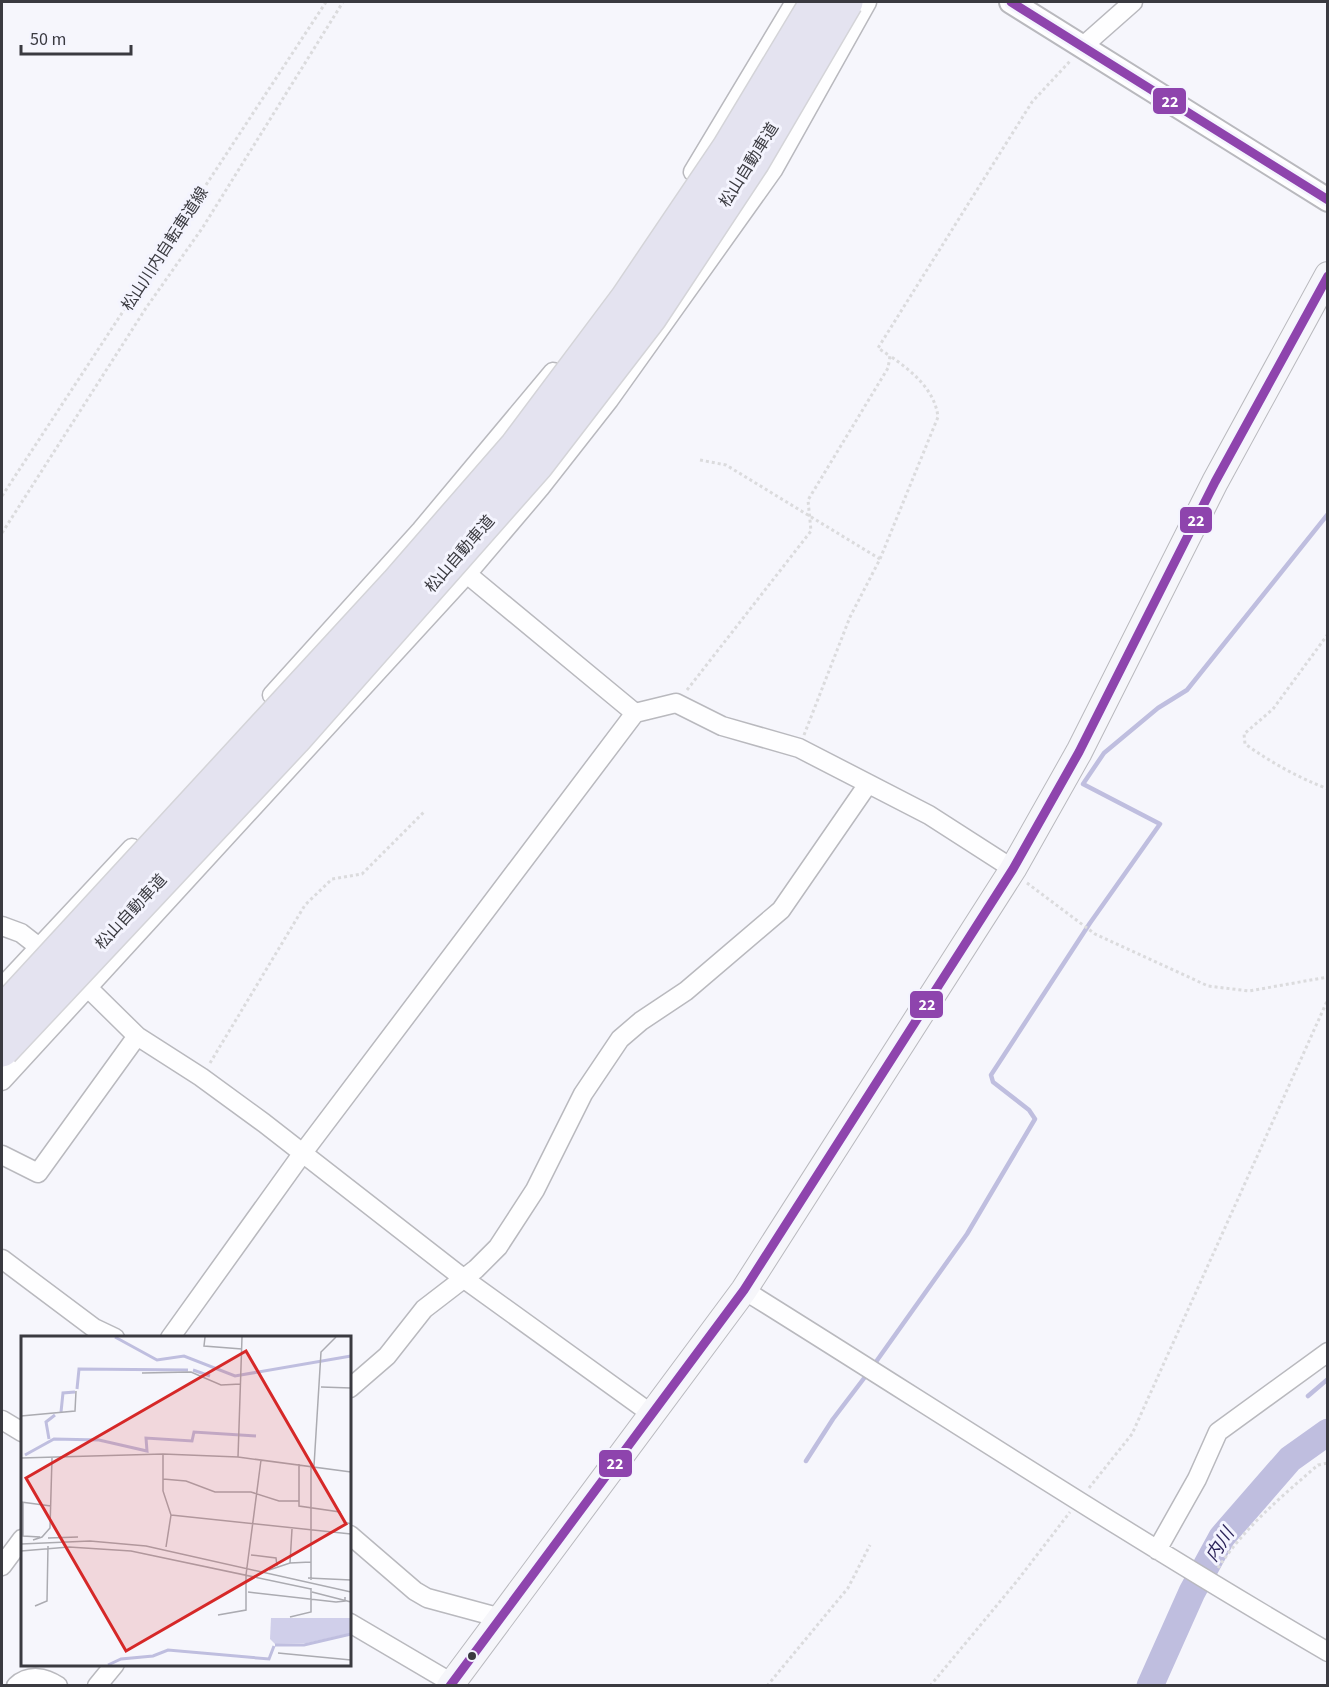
<svg xmlns="http://www.w3.org/2000/svg" width="1329" height="1687" font-family="'Source Sans 3','Noto Sans JP',sans-serif">
<style>
.lines{fill:none;stroke-linecap:round;stroke-linejoin:round}
.stream{stroke:#bfbedf;stroke-width:4.5}
.river{stroke:#bfbedf;stroke-width:27}
.minor-casing{stroke:#b9b9be;stroke-width:21}
.tertiary-casing{stroke:#b9b9be;stroke-width:26}
.secondary-casing{stroke:#b9b9be;stroke-width:28}
.path{stroke:#dbdbdd;stroke-width:3;stroke-dasharray:3 3;stroke-linecap:butt}
.minor{stroke:#fefeff;stroke-width:18}
.tertiary{stroke:#fefeff;stroke-width:22}
.secondary{stroke:#f6f6fa;stroke-width:26}
.motorway-bridge-casing{stroke:#d4d4d8;stroke-width:36;stroke-linecap:butt}
.motorway-bridge{stroke:#e4e3f0;stroke-width:33}
.bus-1-casing{stroke:#f4f4fe;stroke-width:14}
.bus-1{stroke:#8e44ad;stroke-width:9}
.bus-dot{fill:#3a3a40;stroke:#f4f4fe;stroke-width:2}
.labels{text-anchor:middle;dominant-baseline:central;stroke-width:6;stroke-linejoin:round;paint-order:stroke}
.street-label{font-size:16px;fill:#3a3a40;stroke:#f4f4fe}
.water-label{font-size:18px;font-style:italic;fill:#2d255a;stroke:#f4f4fe}
.inset-river{fill:none;stroke:#bfbedf;stroke-width:3}
.inset-road{fill:none;stroke:#ababb1;stroke-width:1.5}
.view{fill:#d62828;fill-opacity:0.15;stroke:#d62828;stroke-width:3}
.inset-edge{fill:none;stroke:#3a3a40;stroke-width:3}
.line-badge{stroke:#f4f4fe;stroke-width:2}
.badge-label{font-size:16px;text-anchor:middle;font-weight:bold;fill:#fff}
</style>
<rect width="100%" height="100%" fill="#f6f6fc"/>
<g class="lines">
<path class="stream" d="M873 1366 967 1234 1035 1119 1029 1110 993 1082 991 1075 1090 923 1160 824 1083 784 1104 753 1158 708 1187 690 1328 514
M1308 1396 1328 1379
M806 1461 833 1419 868 1373"/>
<path class="river" d="M1150 1686 1192 1592 1222 1537 1290 1459 1328 1432"/>
<defs>
<path id="minor" d="M1082 47 1133 2
M693 172 795 2
M467 574 635 713
M272 695 421 530 553 372
M2 926 21 933 48 954
M79 979 137 1036 201 1077 264 1123 463 1278 653 1415
M2 987 132 848
M2 1081 467 574 540 488 609 400 773 170 867 2
M2 1155 38 1173 137 1036
M2 1259 94 1328 115 1338
M744 1290C938 1411 1130 1537 1328 1652
M170 1338 302 1154 635 713 676 703 722 726 799 748 929 815 1013 869
M350 1388 387 1356 424 1309 476 1269 498 1247 535 1190 583 1094 620 1039 641 1021 686 991 781 910 868 784
M2 1420 22 1432
M350 1535 415 1591 427 1598 501 1618
M1157 1550 1197 1479 1218 1432 1328 1352
M2 1566 22 1539
M350 1623 452 1683
M16 1686C29 1674 45 1677 58 1686
M97 1686 115 1664"/>
<path id="tertiary" d="M1011 2 1328 200"/>
<path id="secondary" d="M450 1686 744 1290 1013 869 1079 752 1215 482 1328 275"/>
</defs>
<use href="#minor" class="minor-casing"/>
<use href="#tertiary" class="tertiary-casing"/>
<use href="#secondary" class="secondary-casing"/>
<path class="path" d="M700 460 726 465 880 559
M2 496 326 2
M2 533 146 308 203 227 343 2
M1328 634 1273 709 1244 734 1245 744C1272 763 1297 777 1328 789
M687 690 811 531 808 500 888 368 890 356 878 348 1032 102 1071 60
M804 735 850 617 880 559 938 417C935 390 912 371 890 356
M1027 883 1095 934 1208 986 1249 991 1328 977
M210 1063 305 905 332 879 362 874 424 812
M1089 1488 1132 1434 1328 999
M1218 1568C1245 1527 1281 1497 1318 1465L1328 1463
M767 1686 848 1588 870 1545
M930 1686 1017 1581 1070 1512"/>
<use href="#minor" class="minor"/>
<use href="#tertiary" class="tertiary"/>
<use href="#secondary" class="secondary"/>
<defs>
<path id="motorway-bridge" d="M2 1013 397 584 517 446 627 299 729 148 817 2
M2 1050 294 739 537 464 650 317 753 161 846 2"/>
</defs>
<use href="#motorway-bridge" class="motorway-bridge-casing"/>
<use href="#motorway-bridge" class="motorway-bridge"/>
<defs>
<path id="bus-1" d="M1011 2 1328 200
M450 1686 744 1290 1013 869 1079 752 1215 482 1328 276"/>
</defs>
<use href="#bus-1" class="bus-1-casing"/>
<use href="#bus-1" class="bus-1"/>
</g>
<circle class="bus-dot" cx="472" cy="1656" r="5"/>
<g class="labels">
<g class="street-label">
<text transform="translate(749 165) rotate(-58)">松山自動車道</text>
<text transform="translate(165 249) rotate(-57)">松山川内自転車道線</text>
<text transform="translate(460 554) rotate(-49)">松山自動車道</text>
<text transform="translate(131 912) rotate(-47)">松山自動車道</text>
</g>
<g class="water-label">
<text transform="translate(1220 1545) rotate(-57)">内川</text>
</g>
</g>
<g transform="translate(21 1336)">
<rect width="330" height="330" fill="#f6f6fc"/>
<path d="M250 282H330V297L286 307 254 308 249 303Z" fill="#d0cfea"/>
<path class="inset-river" d="M94 1 136 24 163 20 214 40 330 20M172 34 189 40M56 53 58 33 167 34M40 76 42 57 54 56M28 103 25 86 34 79M4 119 33 103 78 104 126 115 125 102 171 105 173 96 235 100M254 309H283L330 298M87 329 100 323 132 320 147 314 248 323 253 310"/>
<path class="inset-road" d="M184 1 183 10 221 13M121 37 170 36 200 49 220 48M300 51 330 52M0 80 54 75 55 55M142 118V155L150 179 145 211M217 121 221 1M0 122 142 118 217 121 330 136M278 128V170L319 176 323 186 330 188M293 130 300 16 315 1M142 143 165 145 194 156H230L258 165H278M0 166 30 170M2 166V200L19 201M150 179 330 198M27 202 57 201M12 204 21 201 29 192 31 122M0 208 69 205 125 210 330 256M0 215 48 211 110 215 290 253M230 219 255 222 256 230M269 227 271 193M248 234 269 227 290 226M287 242 330 244M290 244V129M227 256 315 266 324 265V261M291 256 330 266M14 270 26 265 27 210M197 279 225 274V239L240 124M269 281 290 276V252M257 317 330 324"/>
<path class="view" d="M225 15 325 188 105 315 5 142Z"/>
<rect width="330" height="330" class="inset-edge"/>
</g>
<g class="line-badge">
<rect x="1152" y="87" width="35" height="28" rx="6" fill="#8e44ad"/>
<rect x="1179" y="506" width="34" height="28" rx="6" fill="#8e44ad"/>
<rect x="909" y="990" width="35" height="29" rx="6" fill="#8e44ad"/>
<rect x="598" y="1449" width="35" height="29" rx="6" fill="#8e44ad"/>
</g>
<g class="badge-label">
<text x="1170" y="107">22</text>
<text x="1196" y="526">22</text>
<text x="927" y="1010">22</text>
<text x="615" y="1469">22</text>
</g>
<rect width="1329" height="1687" fill="none" stroke="#3a3a40" stroke-width="6"/>
<path d="M21 45v9h110v-9" fill="none" stroke="#3a3a40" stroke-width="3"/>
<text x="30" y="45" font-size="18" fill="#3a3a40" stroke="#f4f4fe" stroke-width="4.5" paint-order="stroke">50 m</text>
</svg>
